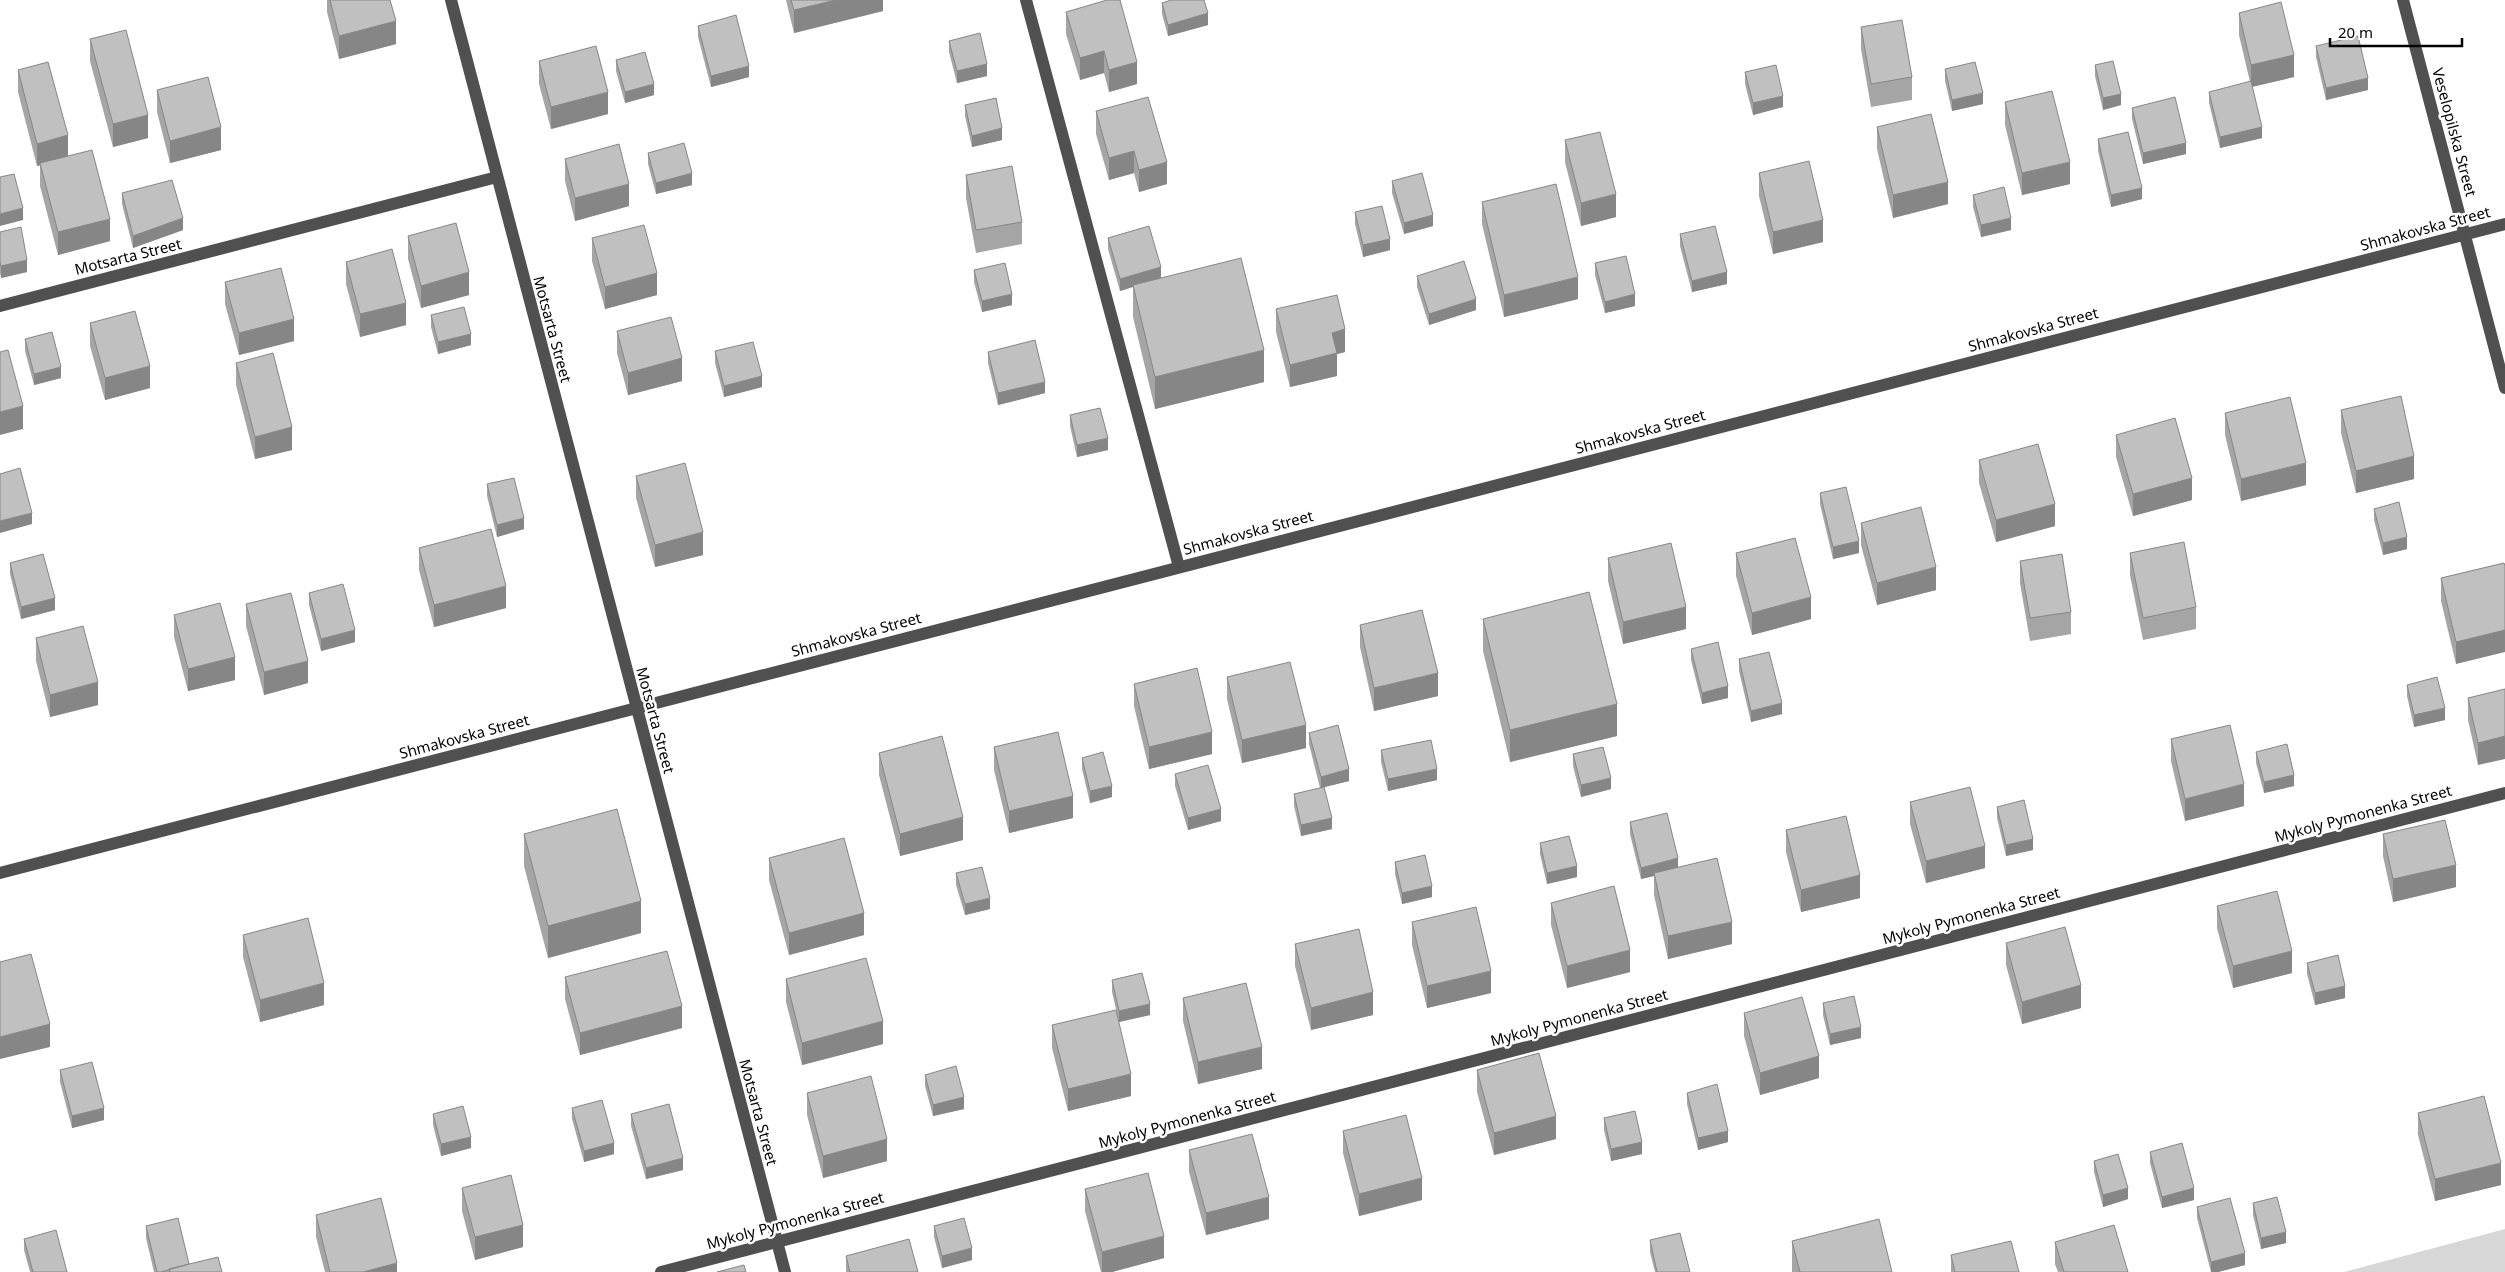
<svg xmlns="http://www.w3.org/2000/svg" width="2505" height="1272" font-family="'Noto Sans',sans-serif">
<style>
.green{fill:#d7d7d7}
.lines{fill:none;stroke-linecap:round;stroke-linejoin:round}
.minor{stroke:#505050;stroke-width:12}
.wall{fill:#a5a5a5}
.shaded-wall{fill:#868686}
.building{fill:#c0c0c0;stroke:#868686}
.labels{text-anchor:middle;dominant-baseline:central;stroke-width:5;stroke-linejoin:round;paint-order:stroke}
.street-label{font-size:15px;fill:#000;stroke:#fff}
</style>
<rect width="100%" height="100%" fill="#fff"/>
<path class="green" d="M2505 1229V1272H2344Z"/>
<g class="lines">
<path class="minor" d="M451 0 785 1272
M1026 0 1179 567
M2403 0 2505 388
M0 306 497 177
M0 873 2505 224
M661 1272 2505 793"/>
</g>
<path class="wall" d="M327 0H390L396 44 339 59 327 12Z
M786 0H883V11L794 33Z
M1162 3 1208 25 1168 36 1162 14Z
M1066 12 1137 84 1109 92 1104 73 1080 80 1066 34Z
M2239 13 2294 77 2252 87 2262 138 2220 148 2209 103V92L2250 82 2239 35Z
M698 26 749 77 711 87 698 37Z
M1861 27 1912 77V100L1871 107 1861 49Z
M90 39 148 138 113 147 90 61Z
M949 41 987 76 957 83 949 52Z
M2316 46 2368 90 2326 100 2316 57Z
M616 60 654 95 625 103 616 71Z
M539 61 608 114 551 129 539 84Z
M2095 65 2121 105 2103 110 2095 76Z
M1945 69 1983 104 1952 111 1945 81Z
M18 70 68 156 110 241 58 255 40 186V165L37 166 18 92Z
M1745 72 1783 107 1753 115 1745 84Z
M157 90 221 150 170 163 157 112Z
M2005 102 2070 184 2022 195 2005 125Z
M965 105 1002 140 972 147 965 116Z
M2132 108 2186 154 2143 164 2132 119Z
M1096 111 1167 184 1139 192 1134 173 1109 180 1096 134Z
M1877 127 1948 204 1893 218 1877 149Z
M2098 139 2142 199 2111 207 2098 151Z
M1565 140 1616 217 1581 226 1565 162Z
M648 153 692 185 656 194 648 164Z
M565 159 629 206 575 221 565 181Z
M1759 173 1823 242 1773 254 1759 196Z
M966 175 1022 222V244L976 253 966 198Z
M1392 181 1433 226 1404 234 1392 193Z
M122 193 183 230 133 248 122 204Z
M1973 195 2011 230 1981 237 1973 207Z
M1482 202 1578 299 1504 317 1482 224Z
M1355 212 1390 250 1363 257 1355 224Z
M0 232 27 272 1 278 0 273Z
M1680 234 1727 284 1692 292 1680 246Z
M408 236 469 295 421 308 408 259Z
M592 238 657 295 605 309 592 261Z
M1108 238 1161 278 1264 382 1155 409 1133 317V287L1120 291 1108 249Z
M346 262 406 325 360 337 346 284Z
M1595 263 1635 306 1605 313 1595 275Z
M974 270 1012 305 982 312 974 282Z
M1417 276 1476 310 1429 325 1417 287Z
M225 282 294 341 239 355 225 304Z
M1276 309 1345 352 1337 354V376L1290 387 1276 332Z
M431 315 471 345 438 354 431 327Z
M90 323 150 388 105 400 90 346Z
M617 331 682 381 628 395 617 353Z
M25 339 61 378 34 385 25 351Z
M715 351 762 387 724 397 715 363Z
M988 352 1045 393 998 405 988 363Z
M236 363 292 450 255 459 236 385Z
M2341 410 2414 479 2356 493 2341 433Z
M2225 413 2306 485 2241 501 2225 435Z
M1070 415 1108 450 1077 457 1070 426Z
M2116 435 2192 500 2133 516 2116 457Z
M1979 460 2055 526 1996 542 1979 483Z
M636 476 703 555 655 567 636 498Z
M487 484 524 529 497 537 487 496Z
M1820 493 1859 553 1833 559 1820 504Z
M2374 509 2407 549 2383 555 2374 520Z
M1861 523 1936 590 1877 605 1861 545Z
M419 548 506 608 434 627 419 570Z
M1736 553 1811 619 1752 635 1736 576Z
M2130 553 2196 607V629L2143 640 2130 575Z
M1608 558 1686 629 1623 644 1608 581Z
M2020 561 2071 612V634L2030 641 2020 583Z
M10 563 55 610 21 619 10 574Z
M2504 563 2456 664 2441 601V578Z
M309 593 355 642 321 651 309 605Z
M246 604 308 683 264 695 246 626Z
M174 615 235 680 188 691 174 637Z
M1483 619 1617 736 1510 762 1483 651Z
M1360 625 1438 696 1374 711 1360 647Z
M36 638 98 705 50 717 36 661Z
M1691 649 1728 698 1702 704 1691 660Z
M1739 659 1782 714 1751 722 1739 671Z
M1227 677 1306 748 1242 763 1227 699Z
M1134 684 1212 754 1149 769 1134 706Z
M2407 685 2445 720 2414 727 2407 696Z
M2505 689 2478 765 2468 720V698Z
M1309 733 1349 781 1324 787 1332 829 1301 836 1294 806V794L1320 788 1309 744Z
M2171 739 2244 806 2185 821 2171 761Z
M994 747 1073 818 1009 833 994 770Z
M1381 750 1437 780 1388 791 1381 762Z
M2256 752 2294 786 2264 793 2256 763Z
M879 753 963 840 900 856 879 775Z
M1573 754 1611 789 1581 797 1573 766Z
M1082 758 1112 797 1090 803 1082 769Z
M1175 774 1221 821 1188 830 1175 786Z
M1910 802 1985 868 1926 883 1910 824Z
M1997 807 2033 850 2006 856 1997 818Z
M1630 822 1732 944 1668 959 1654 895V876L1641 879 1630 834Z
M1786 830 1860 898 1801 912 1786 852Z
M524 834 641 933 548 958 524 866Z
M2383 834 2456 887 2393 902 2383 856Z
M1540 843 1577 877 1547 884 1540 854Z
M769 858 864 935 789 955 769 880Z
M1395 862 1432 897 1402 904 1395 874Z
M956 873 990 909 965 915 956 885Z
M1551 903 1630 972 1567 988 1551 925Z
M2217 906 2292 973 2233 988 2217 928Z
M1412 922 1491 993 1427 1008 1412 945Z
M243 935 324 1005 260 1022 243 957Z
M2006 943 2081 1008 2022 1024 2006 965Z
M1295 944 1373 1015 1311 1030 1295 966Z
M2307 963 2345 998 2315 1005 2307 974Z
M565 977 682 1028 580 1055 565 999Z
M786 979 883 1044 802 1065 786 1002Z
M1112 980 1150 1015 1119 1022 1112 992Z
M1183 998 1262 1069 1198 1084 1183 1021Z
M1823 1003 1861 1038 1830 1045 1823 1015Z
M1744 1013 1819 1078 1760 1095 1744 1036Z
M1052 1025 1131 1096 1068 1111 1052 1048Z
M60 1070 104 1120 72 1128 60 1082Z
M1477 1070 1556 1139 1494 1155 1477 1092Z
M925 1075 964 1109 933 1116 925 1086Z
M807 1093 887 1161 823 1178 807 1115Z
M1687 1093 1728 1142 1698 1150 1687 1104Z
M572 1108 614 1154 584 1162 572 1119Z
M2418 1113 2501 1185 2435 1201 2418 1135Z
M433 1114 471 1148 441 1156 433 1125Z
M631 1114 683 1170 646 1179 631 1126Z
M1604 1118 1642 1154 1611 1161 1604 1130Z
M1343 1131 1422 1200 1359 1216 1343 1153Z
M1189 1150 1269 1219 1206 1235 1189 1172Z
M2150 1152 2194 1200 2162 1208 2150 1163Z
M2094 1161 2128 1199 2103 1207 2094 1172Z
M462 1188 523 1247 475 1260 462 1211Z
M1085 1189 1164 1258 1112 1272H1101L1085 1211Z
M2253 1203 2286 1243 2261 1249 2253 1215Z
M2197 1207 2245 1265 2218 1272H2211L2197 1218Z
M316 1215 397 1272H325L316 1237Z
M146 1226 189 1264 222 1272H154L146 1238Z
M934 1226 972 1260 942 1268 934 1237Z
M24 1239 67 1272H30L24 1250Z
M1650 1240 1690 1272H1655L1650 1252Z
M1792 1241 1892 1272H1792Z
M2055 1242 2128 1272H2058L2055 1264Z
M1951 1255 2019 1272H1951Z
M846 1256 918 1272H846Z"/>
<path class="shaded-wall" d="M836 0H883V11L794 33V10Z
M1208 13V25L1168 36V25Z
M396 21V44L339 59V36Z
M1104 51V73L1080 80V58Z
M2294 55V77L2251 87V65Z
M1137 62V84L1109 92V70Z
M987 64V76L957 83V71Z
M749 66V77L711 87V76Z
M2368 78V90L2326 100V88Z
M654 84V95L625 103V92Z
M608 92V114L551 129V107Z
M1983 93V104L1952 111V100Z
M2121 94V105L2103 110V98Z
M1783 96V107L1753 115V103Z
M148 115V138L113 147V124Z
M221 127V150L170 163V141Z
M2262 127V138L2220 148V137Z
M1002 128V140L972 147V136Z
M68 135V158L37 166V144Z
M2186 143V154L2143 164V153Z
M1134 151V173L1109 180V158Z
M1167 162V184L1139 192V170Z
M2070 162V184L2022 195V173Z
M692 173V185L656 194V183Z
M1948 182V204L1893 218V195Z
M629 184V206L575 221V198Z
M2142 188V199L2111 207V195Z
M1616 194V217L1581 226V203Z
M23 208V220L0 226V214Z
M1433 215V226L1404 234V223Z
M183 218V230L133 248V236Z
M2011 218V230L1981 237V225Z
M110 219V241L58 255V232Z
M1823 220V242L1773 254V232Z
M1390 239V250L1363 257V245Z
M27 260V272L1 278V266Z
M1161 267V278L1120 291V279Z
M469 272V295L421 308V286Z
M1727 272V284L1692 292V281Z
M657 273V295L605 309V287Z
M1578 277V299L1504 317V295Z
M1012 294V305L982 312V301Z
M1635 294V306L1605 313V302Z
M1476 299V310L1429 325V314Z
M406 303V325L360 337V314Z
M294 319V341L239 355V333Z
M1345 329V352L1337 354V376L1290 387V365L1332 333Z
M471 334V345L438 354V342Z
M1264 350V382L1155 409V377Z
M682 358V381L628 395V373Z
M150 366V388L105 400V378Z
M61 367V378L34 385V374Z
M762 376V387L724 397V386Z
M1045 382V393L998 405V393Z
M23 406V429L0 435V412Z
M292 427V450L255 459V437Z
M1108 438V450L1077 457V445Z
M2414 456V479L2356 493V471Z
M2306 463V485L2241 501V479Z
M2192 478V500L2133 516V494Z
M2055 504V526L1996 542V520Z
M32 513V524L0 533V521Z
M524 518V529L497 537V525Z
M703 532V555L655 567V545Z
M2407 537V549L2383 555V543Z
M1859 541V553L1833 559V547Z
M1936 567V590L1877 605V583Z
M506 586V608L434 627V605Z
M1811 597V619L1752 635V613Z
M55 598V610L21 619V607Z
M1686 607V629L1623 644V622Z
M355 630V642L321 651V639Z
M2505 630V652L2456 664V642Z
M235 657V680L188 691V669Z
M308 661V683L264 695V672Z
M1438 673V696L1374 711V688Z
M98 682V705L50 717V695Z
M1728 686V698L1702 704V693Z
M1782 703V714L1751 722V711Z
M1617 704V736L1510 762V730Z
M2445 708V720L2414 727V715Z
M1306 725V748L1242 763V740Z
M1212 732V754L1149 769V747Z
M2505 736V759L2478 765V743Z
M1349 769V781L1321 788V777Z
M1437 769V780L1388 791V779Z
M2294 775V786L2264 793V782Z
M1611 778V789L1581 797V785Z
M2244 784V806L2185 821V799Z
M1112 786V797L1090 803V791Z
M1073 796V818L1009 833V811Z
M1221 809V821L1188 830V818Z
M963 817V840L900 856V834Z
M1332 818V829L1301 836V825Z
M2033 839V850L2006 856V845Z
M1985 846V868L1926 883V861Z
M1678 858V870L1654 873V876L1641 879V868Z
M2456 865V887L2393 902V879Z
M1577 866V877L1547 884V873Z
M1860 875V898L1801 912V890Z
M1432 886V897L1402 904V893Z
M990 898V909L965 915V904Z
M641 901V933L548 958V926Z
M864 913V935L789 955V933Z
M1732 922V944L1668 959V936Z
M1630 950V972L1567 988V966Z
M2292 951V973L2233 988V966Z
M1491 971V993L1427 1008V986Z
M324 983V1005L260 1022V1000Z
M2081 985V1008L2022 1024V1002Z
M2345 986V998L2315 1005V993Z
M1373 992V1015L1311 1030V1008Z
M1150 1004V1015L1119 1022V1011Z
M682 1006V1028L580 1055V1033Z
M883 1021V1044L802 1065V1043Z
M50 1024V1047L0 1059V1037Z
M1861 1027V1038L1830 1045V1034Z
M1262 1047V1069L1198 1084V1062Z
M1819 1056V1078L1760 1095V1073Z
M1131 1074V1096L1068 1111V1089Z
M964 1097V1109L933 1116V1105Z
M104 1108V1120L72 1128V1116Z
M1556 1116V1139L1494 1155V1133Z
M1728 1131V1142L1698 1150V1138Z
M471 1137V1148L441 1156V1144Z
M887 1139V1161L823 1178V1156Z
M1642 1142V1154L1611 1161V1149Z
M614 1143V1154L584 1162V1151Z
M683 1158V1170L646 1179V1168Z
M2501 1163V1185L2435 1201V1179Z
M1422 1178V1200L1359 1216V1194Z
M2128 1188V1199L2103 1207V1195Z
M2194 1188V1200L2162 1208V1197Z
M1269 1197V1219L1206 1235V1213Z
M523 1225V1247L475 1260V1237Z
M2286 1232V1243L2261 1249V1238Z
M1164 1236V1258L1112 1272H1102V1252Z
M972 1248V1260L942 1268V1256Z
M2245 1253V1265L2218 1272H2211V1262Z
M397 1263V1272H363Z"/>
<path class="building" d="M330 0H390L396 21 339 36Z
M791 0H836L794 10Z
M1107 0H1120L1137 62 1109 70 1104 51 1080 58 1066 12Z
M1171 0H1204L1208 13 1168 25 1162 3Z
M2281 2 2294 55 2251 65 2239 13Z
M736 15 749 66 711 76 698 26Z
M1902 20 1912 77 1871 84 1861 27Z
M126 30 148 115 113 124 90 39Z
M980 33 987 64 957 71 949 41Z
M2358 36 2368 78 2326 88 2316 46Z
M596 46 608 92 551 107 539 61Z
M645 52 654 84 625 92 616 60Z
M2113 61 2121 94 2103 98 2095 65Z
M48 62 68 135 37 144 18 70Z
M1975 62 1983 93 1952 100 1945 69Z
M1776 65 1783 96 1753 103 1745 72Z
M208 77 221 127 170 141 157 90Z
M2251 81 2262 127 2220 137 2209 92Z
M2052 91 2070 162 2022 173 2005 102Z
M1148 97 1167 162 1139 170 1134 151 1109 158 1096 111Z
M2175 97 2186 143 2143 153 2132 108Z
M996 98 1002 128 972 136 965 105Z
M1931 114 1948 182 1893 195 1877 127Z
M1600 132 1616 194 1581 203 1565 140Z
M2128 132 2142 188 2111 195 2098 139Z
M684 143 692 173 656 183 648 153Z
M619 144 629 184 575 198 565 159Z
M92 150 110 219 58 232 40 163Z
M1809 161 1823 220 1773 232 1759 173Z
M1012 166 1022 222 976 230 966 175Z
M1422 173 1433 215 1404 223 1392 181Z
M14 174 23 208 0 214V177Z
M172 180 183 218 133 236 122 193Z
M1556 184 1578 277 1504 295 1482 202Z
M2004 187 2011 218 1981 225 1973 195Z
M1382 206 1390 239 1363 245 1355 212Z
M456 223 469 272 421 286 408 236Z
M644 225 657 273 605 287 592 238Z
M1149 226 1161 267 1120 279 1108 238Z
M1715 226 1727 272 1692 281 1680 234Z
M21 227 27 260 1 266 0 262V232Z
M392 249 406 303 360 314 346 262Z
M1626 256 1635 294 1605 302 1595 263Z
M1241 258 1264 350 1155 377 1133 285Z
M1464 261 1476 299 1429 314 1417 276Z
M1005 263 1012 294 982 301 974 270Z
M281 268 294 319 239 333 225 282Z
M1337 295 1345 329 1332 333 1337 353 1290 365 1276 309Z
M464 307 471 334 438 342 431 315Z
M135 311 150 366 105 378 90 323Z
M671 317 682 358 628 373 617 331Z
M52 332 61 367 34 374 25 339Z
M1035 340 1045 382 998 393 988 352Z
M753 342 762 376 724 386 715 351Z
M8 350 23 406 0 412V352Z
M273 353 292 427 255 437 236 363Z
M2401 396 2414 456 2356 471 2341 410Z
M2290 397 2306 463 2241 479 2225 413Z
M1100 408 1108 438 1077 445 1070 415Z
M2175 418 2192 478 2133 494 2116 435Z
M2038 444 2055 504 1996 520 1979 460Z
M685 463 703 532 655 545 636 476Z
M20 468 32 513 0 521V474Z
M514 478 524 518 497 525 487 484Z
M1846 487 1859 541 1833 547 1820 493Z
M2399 502 2407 537 2383 543 2374 509Z
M1921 507 1936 567 1877 583 1861 523Z
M491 529 506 586 434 605 419 548Z
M1795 538 1811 597 1752 613 1736 553Z
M2184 542 2196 607 2143 618 2130 553Z
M1671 543 1686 607 1623 622 1608 558Z
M43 554 55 598 21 607 10 563Z
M2062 554 2071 612 2030 618 2020 561Z
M2504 563 2505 566V630L2456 642 2441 578Z
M343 584 355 630 321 639 309 593Z
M1589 592 1617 704 1510 730 1483 619Z
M291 593 308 661 264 672 246 604Z
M220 603 235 657 188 669 174 615Z
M1422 610 1438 673 1374 688 1360 625Z
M83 626 98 682 50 695 36 638Z
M1718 642 1728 686 1702 693 1691 649Z
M1769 652 1782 703 1751 711 1739 659Z
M1290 662 1306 725 1242 740 1227 677Z
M1197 668 1212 732 1149 747 1134 684Z
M2437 677 2445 708 2414 715 2407 685Z
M2505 689V736L2478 743 2468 698Z
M1338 725 1349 769 1321 777 1309 733Z
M2230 725 2244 784 2185 799 2171 739Z
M1058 732 1073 796 1009 811 994 747Z
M942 736 963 817 900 834 879 753Z
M1431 740 1437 769 1388 779 1381 750Z
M2287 744 2294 775 2264 782 2256 752Z
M1603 747 1611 778 1581 785 1573 754Z
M1103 752 1112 786 1090 791 1082 758Z
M1208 765 1221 809 1188 818 1175 774Z
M1324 787 1332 818 1301 825 1294 794Z
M1970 787 1985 846 1926 861 1910 802Z
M2024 800 2033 839 2006 845 1997 807Z
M617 809 641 901 548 926 524 834Z
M1667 813 1678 858 1641 868 1630 822Z
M1846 816 1860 875 1801 890 1786 830Z
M2445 820 2456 865 2393 879 2383 834Z
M1569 836 1577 866 1547 873 1540 843Z
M844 838 864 913 789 933 769 858Z
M1425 855 1432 886 1402 893 1395 862Z
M1717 858 1732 922 1668 936 1654 873Z
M982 867 990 898 965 904 956 873Z
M1614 886 1630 950 1567 966 1551 903Z
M2277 891 2292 951 2233 966 2217 906Z
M1476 907 1491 971 1427 986 1412 922Z
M308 918 324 983 260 1000 243 935Z
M2065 927 2081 985 2022 1002 2006 943Z
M1359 929 1373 992 1311 1008 1295 944Z
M667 951 682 1006 580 1033 565 977Z
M31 954 50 1024 0 1037V962Z
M2338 955 2345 986 2315 993 2307 963Z
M866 958 883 1021 802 1043 786 979Z
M1142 973 1150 1004 1119 1011 1112 980Z
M1246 983 1262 1047 1198 1062 1183 998Z
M1854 996 1861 1027 1830 1034 1823 1003Z
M1802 997 1819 1056 1760 1073 1744 1013Z
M1116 1010 1131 1074 1068 1089 1052 1025Z
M1539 1053 1556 1116 1494 1133 1477 1070Z
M92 1062 104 1108 72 1116 60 1070Z
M956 1066 964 1097 933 1105 925 1075Z
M871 1076 887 1139 823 1156 807 1093Z
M1717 1084 1728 1131 1698 1138 1687 1093Z
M2484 1096 2501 1163 2435 1179 2418 1113Z
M602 1100 614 1143 584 1151 572 1108Z
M669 1104 683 1158 646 1168 631 1114Z
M463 1106 471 1137 441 1144 433 1114Z
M1635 1111 1642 1142 1611 1149 1604 1118Z
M1406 1115 1422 1178 1359 1194 1343 1131Z
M1252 1134 1269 1197 1206 1213 1189 1150Z
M2182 1143 2194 1188 2162 1197 2150 1152Z
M2118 1154 2128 1188 2103 1195 2094 1161Z
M1148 1173 1164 1236 1102 1252 1085 1189Z
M511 1175 523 1225 475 1237 462 1188Z
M2277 1197 2286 1232 2261 1238 2253 1203Z
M381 1198 397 1263 363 1272H330L316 1215Z
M2230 1198 2245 1253 2211 1262 2197 1207Z
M178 1218 189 1264 161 1272H157L146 1226Z
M964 1218 972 1248 942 1256 934 1226Z
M1879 1219 1892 1272H1800L1792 1241Z
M2114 1225 2128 1272H2064L2055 1242Z
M56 1230 67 1272H33L24 1239Z
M1680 1233 1690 1272H1657L1650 1240Z
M909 1239 918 1272H850L846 1256Z
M2011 1241 2019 1272H1955L1951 1255Z
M218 1257 222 1272H170L169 1269Z
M744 1265 746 1272H717Z"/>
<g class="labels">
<g class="street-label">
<text transform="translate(2455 132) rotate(75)">Veselopilska Street</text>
<text transform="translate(2425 228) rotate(-15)">Shmakovska Street</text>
<text transform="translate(128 256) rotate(-14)">Motsarta Street</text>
<text transform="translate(553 329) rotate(75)">Motsarta Street</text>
<text transform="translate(2033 329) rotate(-15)">Shmakovska Street</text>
<text transform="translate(1640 431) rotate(-15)">Shmakovska Street</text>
<text transform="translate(1248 532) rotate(-15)">Shmakovska Street</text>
<text transform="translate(856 634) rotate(-15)">Shmakovska Street</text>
<text transform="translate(656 720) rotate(75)">Motsarta Street</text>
<text transform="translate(464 736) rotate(-15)">Shmakovska Street</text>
<text transform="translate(2363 813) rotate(-15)">Mykoly Pymonenka Street</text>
<text transform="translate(1971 915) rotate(-15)">Mykoly Pymonenka Street</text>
<text transform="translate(1579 1017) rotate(-15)">Mykoly Pymonenka Street</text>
<text transform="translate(759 1112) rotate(75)">Motsarta Street</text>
<text transform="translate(1187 1119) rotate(-15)">Mykoly Pymonenka Street</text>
<text transform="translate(795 1220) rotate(-15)">Mykoly Pymonenka Street</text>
</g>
</g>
<path d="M2330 38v8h132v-8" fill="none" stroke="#000000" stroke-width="2.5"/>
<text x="2338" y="38" font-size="15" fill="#000000" stroke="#ffffff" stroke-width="4" paint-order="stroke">20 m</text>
</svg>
